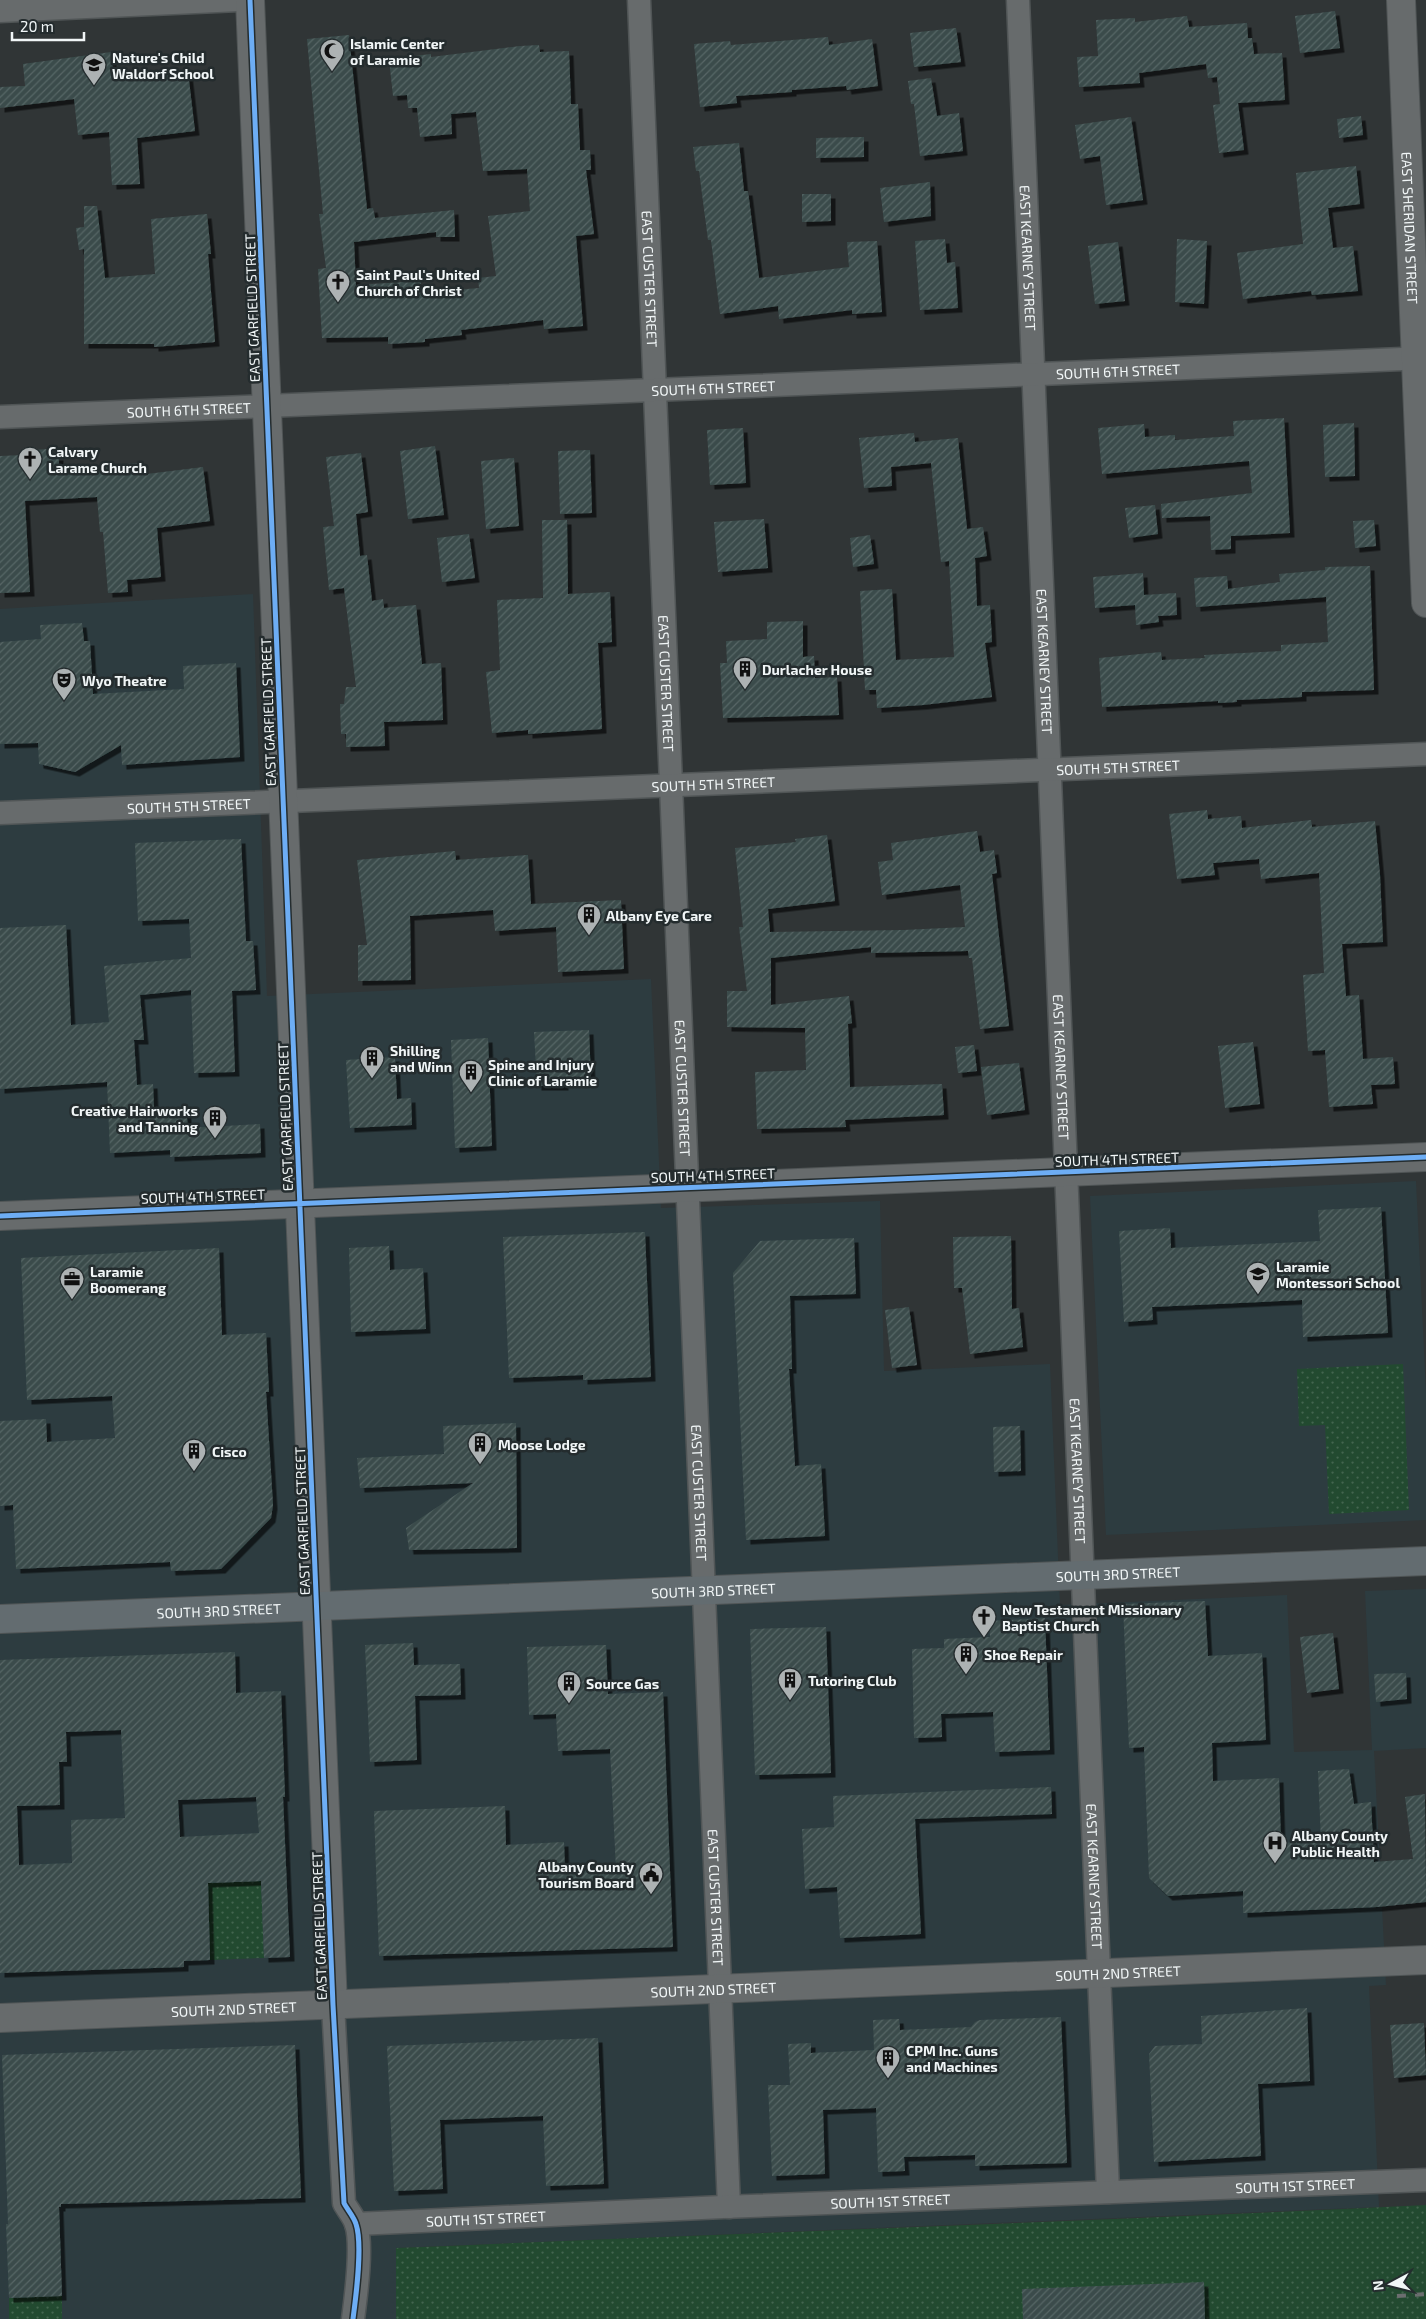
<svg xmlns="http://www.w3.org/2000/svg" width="1426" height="2319" font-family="'Exo 2',sans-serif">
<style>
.built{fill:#2d3c40}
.grass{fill:url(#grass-dots)}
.building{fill:url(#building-hatch);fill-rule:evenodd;filter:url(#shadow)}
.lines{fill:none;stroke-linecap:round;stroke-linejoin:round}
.minor-casing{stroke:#505556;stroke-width:25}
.tertiary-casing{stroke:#505556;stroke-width:30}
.primary-casing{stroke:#505556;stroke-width:30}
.minor{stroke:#676b6c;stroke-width:22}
.tertiary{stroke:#676b6c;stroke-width:28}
.primary{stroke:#636c70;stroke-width:28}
.rail{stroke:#6b6e6f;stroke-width:4;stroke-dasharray:9 9;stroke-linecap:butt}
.cycleway-casing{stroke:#242c2e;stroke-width:8}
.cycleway{stroke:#6dadf4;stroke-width:5}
.labels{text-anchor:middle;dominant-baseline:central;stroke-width:5;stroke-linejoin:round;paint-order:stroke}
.poi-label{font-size:14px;font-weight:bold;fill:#f1f6f7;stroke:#242c2e;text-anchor:start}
.street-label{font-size:14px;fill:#f1f6f7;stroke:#242c2e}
</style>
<defs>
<pattern id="grass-dots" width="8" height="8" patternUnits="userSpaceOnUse" patternTransform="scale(1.25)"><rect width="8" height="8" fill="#224a30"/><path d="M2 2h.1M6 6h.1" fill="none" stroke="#43654f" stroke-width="1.8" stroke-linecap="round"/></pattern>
<pattern id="building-hatch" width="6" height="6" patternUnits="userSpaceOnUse" patternTransform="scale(1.25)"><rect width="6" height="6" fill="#3a4c4b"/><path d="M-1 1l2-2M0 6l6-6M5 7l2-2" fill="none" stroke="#576666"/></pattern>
<filter id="shadow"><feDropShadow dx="4.5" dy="4.5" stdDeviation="0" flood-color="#0009"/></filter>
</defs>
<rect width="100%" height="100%" fill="#303536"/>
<path class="built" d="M253 594 267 996 651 979 661 1208 880 1201 884 1371 1050 1364 1060 1605 1287 1595 1294 1752 1372 1750 1365 1591 1426 1589V1748L1374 1751 1386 1985 1369 1986 1379 2207 396 2248V2319H0V609Z
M1416 1181 1426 1393V1520L1106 1535 1090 1196Z"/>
<path class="grass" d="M1403 1364 1409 1510 1329 1514 1325 1425 1299 1426 1297 1369Z
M261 1881 264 1958 210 1960 208 1883Z
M1426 2205V2319H396V2248C739 2233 1083 2222 1426 2205Z
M62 2296V2319H9V2298Z"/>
<path class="building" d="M1335 11 1340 48 1300 53 1295 16Z
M1187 16 1189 27 1247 23 1248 38H1252L1254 54 1282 53 1285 100 1238 103 1244 150 1219 153 1213 105 1220 104 1217 77 1208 78 1206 64 1139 73 1140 83 1079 87 1077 57 1098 56 1096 20 1135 18V22Z
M956 28 961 62 914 67 910 33Z
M349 35 367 209 373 208 375 218 454 210 455 237H436V232L354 242 356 285 421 281V293L479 288 478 278 496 276 488 216 530 211 527 169 483 171 476 112 451 114 452 134 420 137 417 108H408L407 95 393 96 389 59 431 54V57L520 46 539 45 540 52 569 51 571 104H578L580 150H590L591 170H586L594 234 576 236 583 326 544 329 543 320 461 330 462 335 425 339V342L388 344V337L322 338 318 269 326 268 319 214H323L307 39Z
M828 37 829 45 872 39 878 86 847 90 846 86 792 90V92L736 96 737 103 700 107 694 44 730 41 731 45Z
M111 52 114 81 188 72 195 131 137 138 140 184 112 185 109 132 78 135 74 99 0 108V87L25 86 23 64Z
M931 78 937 116 959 113 963 151 920 156 914 104H911L908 81Z
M1361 116 1363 135 1339 138 1337 119Z
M1131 117 1143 200 1106 205 1100 156 1080 159 1075 125Z
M864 137V157L816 158V138Z
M739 143 744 191H748L759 278 849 267 847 242 877 241 882 312 852 314V310L779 319 778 306 720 314 711 240H708L699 171H696L693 147Z
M1356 166 1360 204 1328 208 1333 248 1353 246 1358 291 1312 295 1311 291 1243 299 1237 253 1303 244 1296 173Z
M930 182 931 216 884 222 880 188Z
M802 194H831V221L802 222Z
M84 206H97L105 278 155 274 151 219 207 214 211 254H208L215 342 154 347V344H84V249L79 250 76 228 84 227Z
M945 239 947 263 955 262 958 308 920 310 915 241Z
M1177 239 1207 241 1204 304 1175 302Z
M1118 242 1125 301 1095 304 1088 246Z
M1284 418 1290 533 1231 536V549L1211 550 1210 516 1162 518 1161 504 1252 493 1249 461 1102 474 1098 428 1144 424 1145 437 1175 435V440L1234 436 1233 421Z
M1354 423 1355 476 1325 477 1323 425Z
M743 428 746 483 710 485 707 430Z
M914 433 915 442 958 438 967 529 983 527 987 556 975 558 977 606 990 605 992 642 985 643 992 697 923 705 877 708 876 690H865L860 591 892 589 896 660 954 657 949 561 941 562 931 463 891 467 892 486 864 488 859 438Z
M435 446 444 515 408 519 400 451Z
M47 449V456H59V470L138 463 139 475 203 467 210 521 157 528 161 577 127 580 128 592 108 593 103 532H100L97 497 25 501 30 592 0 593V456L23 455V451Z
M590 450 592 513 560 514 558 451Z
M361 453 368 512 356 514 360 556 367 555 372 601 383 599 384 608 416 605 422 664 441 663 443 720 384 722 385 746 346 747V734H341L340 704H344L346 687H356L344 588 329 590 323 527 334 526 326 457Z
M514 458 519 526 486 529 481 461Z
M1155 505 1158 534 1129 538 1125 508Z
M764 519 768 568 718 572 714 522Z
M542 520H567L568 594 610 592 612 642 598 643 602 729 528 734V730L492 733 486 672 500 670 497 600 543 598Z
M1374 520 1376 546 1355 548 1353 521Z
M469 534 475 578 442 582 437 538Z
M870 535 874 564 853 567 850 538Z
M1370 566 1374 690 1302 692V697L1237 700V702L1218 703V701L1102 707 1099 658 1161 652 1162 660 1205 658 1204 655 1281 651V645L1328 642 1326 597 1196 607 1194 578 1227 576 1228 589 1280 582 1279 574 1325 570V567Z
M1143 573 1144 595 1176 593 1177 615 1158 616 1159 622 1136 625 1135 605 1095 608 1093 577Z
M803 621V657L814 656 815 678 837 677 839 715 723 718 720 663H727L726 641 767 639V622Z
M82 623 84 641H90L93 694 184 689 183 666 236 663 240 757 122 765 121 745 75 772 39 764 38 743 0 744V642L41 639 40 625Z
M1207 810 1208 819 1241 816 1242 828 1311 820 1312 827 1375 821 1380 875 1383 942 1342 944 1346 996 1359 995 1363 1059 1393 1057 1395 1084 1371 1085 1373 1104 1329 1107 1325 1050 1308 1051 1303 975 1324 973 1319 873 1261 879 1259 859 1213 863 1215 875 1177 879 1169 814Z
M977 831 980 852 994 850 997 873 992 874 1009 1026 980 1029 972 958H969L968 951 871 953V947L771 958V1005L849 996 852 1023 848 1024 850 1087 942 1084 944 1115 845 1120 846 1127 757 1129 755 1072 806 1070 805 1028 727 1027V991H747L739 927H743L735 848 796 842 795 839 827 835 835 901 768 909 770 932 904 930 965 927 960 885 882 895 878 862 893 860 891 843Z
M241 839 246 941H253L256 990 232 991 235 1072 194 1073 191 990 140 995 144 1040H134L137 1085 153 1084 154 1108 186 1107 188 1128 260 1124 261 1153 170 1157V1150L110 1153 107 1082 0 1089V928L66 925 71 1025 109 1022 104 966 191 958 189 919 138 921 135 843Z
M455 851 456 860 528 855 531 904 621 900 624 969 558 972 556 927 495 931 493 910 410 916 411 980 358 981V945H367L357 860Z
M589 1030 591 1079 564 1081V1086H537L534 1032Z
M488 1038 492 1146 455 1148 451 1040Z
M1253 1042 1260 1104 1225 1108 1218 1046Z
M974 1045 977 1071 958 1073 955 1047Z
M395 1057 397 1099 411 1098 412 1125 350 1128 346 1060Z
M1019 1063 1025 1110 987 1115 981 1067Z
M1381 1207 1388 1333 1303 1337 1302 1300 1152 1307 1153 1320 1124 1322 1119 1231 1170 1228 1171 1248 1320 1241 1318 1210Z
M645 1232 651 1377 583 1380V1375L509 1378 503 1237Z
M1011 1236 1012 1309 1019 1308 1023 1347 970 1354 962 1288H954L953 1237Z
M854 1238 856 1294 790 1296 792 1369H789L795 1466 821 1464 825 1536 746 1540 733 1273 760 1241Z
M389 1246 390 1270 423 1268 426 1329 351 1332 349 1248Z
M219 1248 222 1335 266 1333 269 1392H266L273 1505 271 1518 221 1569 171 1571 170 1562 16 1569 13 1505 0 1506V1421L46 1419 47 1442 115 1438 112 1396 27 1400 21 1258Z
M909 1307 917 1365 892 1368 885 1310Z
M516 1423 517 1548 409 1550 406 1528 473 1483 360 1488 357 1458 444 1454 443 1426Z
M1020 1426 1021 1471 994 1472 993 1427Z
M1205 1601 1208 1656 1262 1653 1266 1740 1212 1743 1213 1781 1279 1778 1281 1843 1321 1841 1318 1771 1349 1769 1354 1804 1371 1802 1374 1862 1413 1859 1405 1797 1425 1794 1426 1902 1377 1907 1243 1913V1891L1168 1896 1149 1878 1144 1747 1129 1748 1123 1604Z
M1045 1618 1050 1750 995 1752 993 1712 941 1714 942 1737 914 1738 912 1649 944 1648V1639L990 1637 989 1621Z
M826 1627 831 1773 755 1775 750 1629Z
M1333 1633 1339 1689 1307 1693 1300 1637Z
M413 1643 414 1665 460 1664 461 1695 415 1696 417 1760 370 1762 365 1645Z
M606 1645 608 1694 663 1692 673 1947 379 1956 374 1811 505 1806 506 1845 564 1842 565 1871 616 1869 610 1749 558 1751 556 1714 529 1715 527 1647Z
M235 1652 236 1693 281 1691 285 1797H283L290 1957 264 1958 261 1881 208 1883 210 1960 184 1961V1967L0 1973V1660ZM121 1730 125 1818 71 1820 72 1863 19 1865 17 1806 60 1805 59 1762H67L66 1732ZM256 1797 259 1833 180 1837 178 1800Z
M1406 1673 1407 1699 1376 1702 1374 1674Z
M1051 1787 1052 1814 915 1819 921 1934 840 1938 837 1887 805 1889 802 1829 834 1827 833 1796Z
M1307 2008 1310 2081 1258 2084 1261 2156 1154 2162 1149 2054 1155 2046 1202 2044 1201 2016Z
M1061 2017 1067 2163 975 2166V2155L904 2157 905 2171 878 2172 876 2108 823 2110 825 2174 772 2176 768 2085H790L788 2044 811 2043V2053L874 2050 873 2020 899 2019 900 2030 971 2027 975 2022 980 2020Z
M1424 2023 1426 2075 1394 2078 1390 2025Z
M598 2038 604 2184 546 2186 543 2116 440 2120 443 2189 394 2191 387 2046Z
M295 2045 301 2198 61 2204V2207H59L62 2296 9 2298 6 2224H8L2 2055Z
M1204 2282 1205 2319H1023L1022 2289Z"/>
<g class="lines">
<defs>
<g id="minor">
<path id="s1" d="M639 0 729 2207"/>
<path id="s2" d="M1018 0 1108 2192"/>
<path d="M0 11 239 0"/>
<path id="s3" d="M0 417 1426 358"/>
<path id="s4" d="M0 813 1426 754"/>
<path d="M333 2005 344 2203C347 2209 354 2217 356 2224 363 2245 356 2296 353 2319"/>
<path id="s5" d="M356 2224 723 2207 1426 2180"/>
</g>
<g id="tertiary">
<path d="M250 0 333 2005"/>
<path id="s6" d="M1401 0 1426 603"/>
<path d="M0 1216 1426 1157"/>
<path id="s7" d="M0 2018 1426 1960"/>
</g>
<g id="primary">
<path id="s8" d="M0 1619 1426 1561"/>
</g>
</defs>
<use href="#minor" class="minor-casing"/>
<use href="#tertiary" class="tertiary-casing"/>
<use href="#primary" class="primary-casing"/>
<use href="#minor" class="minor"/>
<use href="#tertiary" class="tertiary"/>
<use href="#primary" class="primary"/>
<path class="rail" d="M1397 2296 1426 2294"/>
<defs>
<path id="cycleway" d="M250 0 333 2005 344 2203C347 2209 354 2217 356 2224 363 2245 356 2296 353 2319
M0 1216 1426 1157"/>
</defs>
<use href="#cycleway" class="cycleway-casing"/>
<use href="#cycleway" class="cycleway"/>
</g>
<defs>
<symbol id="mosque-pin" viewBox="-11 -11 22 30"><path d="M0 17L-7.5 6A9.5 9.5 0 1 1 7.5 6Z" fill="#adb2b3" stroke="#242c2e"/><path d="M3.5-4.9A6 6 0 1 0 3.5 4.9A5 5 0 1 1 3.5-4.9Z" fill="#111"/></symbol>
<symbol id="school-pin" viewBox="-11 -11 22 30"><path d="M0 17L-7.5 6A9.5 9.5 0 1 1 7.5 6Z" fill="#adb2b3" stroke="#242c2e"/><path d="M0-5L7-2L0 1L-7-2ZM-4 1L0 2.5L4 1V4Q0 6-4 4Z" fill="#111"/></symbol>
<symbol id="church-pin" viewBox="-11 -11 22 30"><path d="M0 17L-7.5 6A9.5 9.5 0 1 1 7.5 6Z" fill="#adb2b3" stroke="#242c2e"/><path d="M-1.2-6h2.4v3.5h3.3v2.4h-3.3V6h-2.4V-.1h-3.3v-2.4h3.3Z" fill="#111"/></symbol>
<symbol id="building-pin" viewBox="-11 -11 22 30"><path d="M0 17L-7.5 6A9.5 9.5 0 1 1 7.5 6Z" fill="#adb2b3" stroke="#242c2e"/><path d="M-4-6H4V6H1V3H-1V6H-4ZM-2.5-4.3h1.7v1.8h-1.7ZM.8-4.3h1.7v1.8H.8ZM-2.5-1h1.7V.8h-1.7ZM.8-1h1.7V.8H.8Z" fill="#111"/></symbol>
<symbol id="theatre-pin" viewBox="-11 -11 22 30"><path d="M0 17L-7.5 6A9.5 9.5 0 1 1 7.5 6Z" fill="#adb2b3" stroke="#242c2e"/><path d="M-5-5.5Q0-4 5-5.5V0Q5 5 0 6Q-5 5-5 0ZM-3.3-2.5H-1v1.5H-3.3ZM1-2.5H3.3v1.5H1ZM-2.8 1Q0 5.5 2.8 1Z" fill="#111"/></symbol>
<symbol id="office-pin" viewBox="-11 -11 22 30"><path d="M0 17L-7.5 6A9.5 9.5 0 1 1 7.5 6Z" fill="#adb2b3" stroke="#242c2e"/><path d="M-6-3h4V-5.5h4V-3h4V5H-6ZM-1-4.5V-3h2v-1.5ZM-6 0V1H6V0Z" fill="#111"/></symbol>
<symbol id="hospital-pin" viewBox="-11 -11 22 30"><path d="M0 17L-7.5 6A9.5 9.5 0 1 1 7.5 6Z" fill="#adb2b3" stroke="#242c2e"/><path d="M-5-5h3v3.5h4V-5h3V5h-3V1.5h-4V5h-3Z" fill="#111"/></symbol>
<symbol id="civic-pin" viewBox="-11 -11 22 30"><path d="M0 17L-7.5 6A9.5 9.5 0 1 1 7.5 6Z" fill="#adb2b3" stroke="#242c2e"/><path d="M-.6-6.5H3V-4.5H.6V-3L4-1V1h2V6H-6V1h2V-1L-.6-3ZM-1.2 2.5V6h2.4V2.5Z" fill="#111"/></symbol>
</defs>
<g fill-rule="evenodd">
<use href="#mosque-pin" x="318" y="37" width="28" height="38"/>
<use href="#school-pin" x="80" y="51" width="28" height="38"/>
<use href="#church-pin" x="324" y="268" width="28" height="38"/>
<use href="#church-pin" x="16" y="445" width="28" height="38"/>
<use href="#building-pin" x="731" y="655" width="28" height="38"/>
<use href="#theatre-pin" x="50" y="666" width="28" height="38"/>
<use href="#building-pin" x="575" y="901" width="28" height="38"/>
<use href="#building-pin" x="358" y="1044" width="28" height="38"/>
<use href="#building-pin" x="457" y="1058" width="28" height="38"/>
<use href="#building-pin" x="201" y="1104" width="28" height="38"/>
<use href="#school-pin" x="1244" y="1260" width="28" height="38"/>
<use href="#office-pin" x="58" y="1265" width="28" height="38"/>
<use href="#building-pin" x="466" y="1430" width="28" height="38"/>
<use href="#building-pin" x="180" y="1437" width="28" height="38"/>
<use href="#church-pin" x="970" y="1603" width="28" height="38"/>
<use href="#building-pin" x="952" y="1640" width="28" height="38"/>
<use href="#building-pin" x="776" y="1666" width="28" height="38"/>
<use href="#building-pin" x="555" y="1669" width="28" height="38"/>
<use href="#hospital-pin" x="1261" y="1829" width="28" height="38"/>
<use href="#civic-pin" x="637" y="1860" width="28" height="38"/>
<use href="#building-pin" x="874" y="2044" width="28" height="38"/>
</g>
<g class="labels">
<g class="poi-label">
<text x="350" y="43">Islamic Center<tspan x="350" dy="16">of Laramie</tspan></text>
<text x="112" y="57">Nature's Child<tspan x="112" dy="16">Waldorf School</tspan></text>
<text x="356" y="274">Saint Paul's United<tspan x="356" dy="16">Church of Christ</tspan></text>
<text x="48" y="451">Calvary<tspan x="48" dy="16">Larame Church</tspan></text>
<text x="762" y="669">Durlacher House</text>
<text x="82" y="680">Wyo Theatre</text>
<text x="606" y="915">Albany Eye Care</text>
<text x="390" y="1050">Shilling<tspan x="390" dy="16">and Winn</tspan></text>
<text x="488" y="1064">Spine and Injury<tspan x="488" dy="16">Clinic of Laramie</tspan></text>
<text x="198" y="1110" text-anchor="end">Creative Hairworks<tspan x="198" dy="16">and Tanning</tspan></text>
<text x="1276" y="1266">Laramie<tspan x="1276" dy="16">Montessori School</tspan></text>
<text x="90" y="1271">Laramie<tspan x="90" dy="16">Boomerang</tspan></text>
<text x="498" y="1444">Moose Lodge</text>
<text x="212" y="1451">Cisco</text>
<text x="1002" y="1609">New Testament Missionary<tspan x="1002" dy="16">Baptist Church</tspan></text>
<text x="984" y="1654">Shoe Repair</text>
<text x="808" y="1680">Tutoring Club</text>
<text x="586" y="1683">Source Gas</text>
<text x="1292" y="1835">Albany County<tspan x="1292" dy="16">Public Health</tspan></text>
<text x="634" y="1866" text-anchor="end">Albany County<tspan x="634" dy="16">Tourism Board</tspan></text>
<text x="906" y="2050">CPM Inc. Guns<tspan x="906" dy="16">and Machines</tspan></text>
</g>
<g class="street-label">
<text stroke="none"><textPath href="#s6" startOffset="228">EAST SHERIDAN STREET</textPath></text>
<text stroke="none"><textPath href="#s2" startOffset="258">EAST KEARNEY STREET</textPath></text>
<text stroke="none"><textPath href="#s1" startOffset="279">EAST CUSTER STREET</textPath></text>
<text transform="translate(252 308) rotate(-92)">EAST GARFIELD STREET</text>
<text stroke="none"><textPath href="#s3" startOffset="1119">SOUTH 6TH STREET</textPath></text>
<text stroke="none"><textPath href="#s3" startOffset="714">SOUTH 6TH STREET</textPath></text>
<text stroke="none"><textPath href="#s3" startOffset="189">SOUTH 6TH STREET</textPath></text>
<text stroke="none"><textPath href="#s2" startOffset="662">EAST KEARNEY STREET</textPath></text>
<text stroke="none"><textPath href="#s1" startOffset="684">EAST CUSTER STREET</textPath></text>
<text transform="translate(268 712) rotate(-92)">EAST GARFIELD STREET</text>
<text stroke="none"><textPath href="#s4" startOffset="1119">SOUTH 5TH STREET</textPath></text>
<text stroke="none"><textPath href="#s4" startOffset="714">SOUTH 5TH STREET</textPath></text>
<text stroke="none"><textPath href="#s4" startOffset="189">SOUTH 5TH STREET</textPath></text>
<text stroke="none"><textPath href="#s2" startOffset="1068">EAST KEARNEY STREET</textPath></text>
<text stroke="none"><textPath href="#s1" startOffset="1089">EAST CUSTER STREET</textPath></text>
<text transform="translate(285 1117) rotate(-92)">EAST GARFIELD STREET</text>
<text transform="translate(1117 1159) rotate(-2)">SOUTH 4TH STREET</text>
<text transform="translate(713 1175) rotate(-2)">SOUTH 4TH STREET</text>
<text transform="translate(203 1196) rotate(-2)">SOUTH 4TH STREET</text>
<text stroke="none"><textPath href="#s2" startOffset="1472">EAST KEARNEY STREET</textPath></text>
<text stroke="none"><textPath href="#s1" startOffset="1494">EAST CUSTER STREET</textPath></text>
<text transform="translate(302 1521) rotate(-92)">EAST GARFIELD STREET</text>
<text stroke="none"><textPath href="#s8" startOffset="1119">SOUTH 3RD STREET</textPath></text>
<text stroke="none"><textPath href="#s8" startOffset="714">SOUTH 3RD STREET</textPath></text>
<text stroke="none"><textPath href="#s8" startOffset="219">SOUTH 3RD STREET</textPath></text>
<text stroke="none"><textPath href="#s2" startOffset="1878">EAST KEARNEY STREET</textPath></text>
<text stroke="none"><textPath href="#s1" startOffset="1899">EAST CUSTER STREET</textPath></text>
<text transform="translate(319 1926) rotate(-92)">EAST GARFIELD STREET</text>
<text stroke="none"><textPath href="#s7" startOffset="1119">SOUTH 2ND STREET</textPath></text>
<text stroke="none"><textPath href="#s7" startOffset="714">SOUTH 2ND STREET</textPath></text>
<text stroke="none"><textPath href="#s7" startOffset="234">SOUTH 2ND STREET</textPath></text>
<text stroke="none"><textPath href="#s5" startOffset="940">SOUTH 1ST STREET</textPath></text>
<text stroke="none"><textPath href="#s5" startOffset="535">SOUTH 1ST STREET</textPath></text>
<text stroke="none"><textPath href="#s5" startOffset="130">SOUTH 1ST STREET</textPath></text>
</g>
</g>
<g transform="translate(1391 2284) rotate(263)" stroke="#242c2e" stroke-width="4" paint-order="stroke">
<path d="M0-4L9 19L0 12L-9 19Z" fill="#f1f6f7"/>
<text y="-8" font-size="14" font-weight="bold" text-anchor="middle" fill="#f1f6f7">N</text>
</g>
<path d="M12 32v8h72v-8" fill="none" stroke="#f1f6f7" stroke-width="2.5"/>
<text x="20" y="32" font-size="15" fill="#f1f6f7" stroke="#242c2e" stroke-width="4" paint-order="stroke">20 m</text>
</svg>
